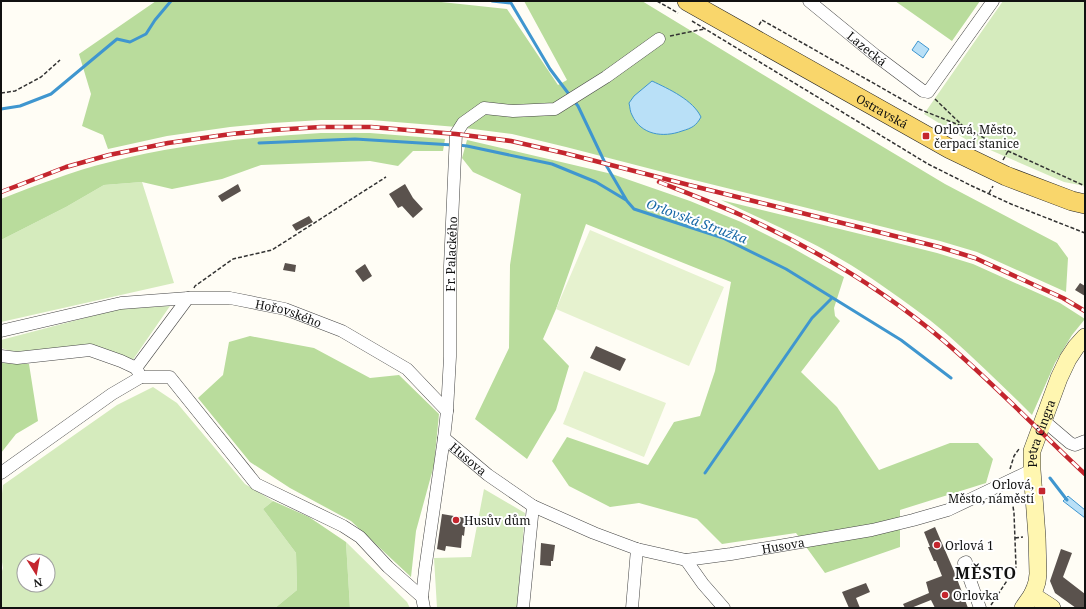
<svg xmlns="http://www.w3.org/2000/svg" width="1086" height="609" font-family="'Noto Serif',serif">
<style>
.green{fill:#d5ebbd;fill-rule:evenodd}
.forest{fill:#b9dc9c}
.pitch{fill:#e6f2cf}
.water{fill:#b9e0f7;stroke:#3f96cf}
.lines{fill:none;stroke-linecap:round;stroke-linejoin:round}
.stream{stroke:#3f96cf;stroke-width:3}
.building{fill:#5a524d}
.street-casing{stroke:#444;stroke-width:13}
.secondary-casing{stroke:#333;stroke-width:18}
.primary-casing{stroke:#222;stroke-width:20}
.path{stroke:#333;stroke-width:1.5;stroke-dasharray:4 2;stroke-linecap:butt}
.street{stroke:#fff;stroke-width:12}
.secondary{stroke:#fff6b0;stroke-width:17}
.primary{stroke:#f9d66b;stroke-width:19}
.rail-casing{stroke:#c4262e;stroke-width:4.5}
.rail{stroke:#fff;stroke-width:3;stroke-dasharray:9;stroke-linecap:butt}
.poi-dot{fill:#c4262e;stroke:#fff;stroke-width:1.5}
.labels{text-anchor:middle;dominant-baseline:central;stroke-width:4;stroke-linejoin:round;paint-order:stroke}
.street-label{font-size:12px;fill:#111;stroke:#fff}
.poi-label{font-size:12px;fill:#111;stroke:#fff;text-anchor:start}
.water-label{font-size:13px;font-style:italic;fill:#1768a6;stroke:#fff}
.district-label{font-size:16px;font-weight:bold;letter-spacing:1px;fill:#111;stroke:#fff}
</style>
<rect width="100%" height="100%" fill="#fffdf5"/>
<path class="green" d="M1003 1H1085V186L1064 182 967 140 924 114Z
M142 182 174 283 1 322V240L66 207 104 185Z
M170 306 132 361 103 348 86 346 16 353 1 348V340L119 309Z
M153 387 177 403 245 484 273 501 263 509 296 553 297 590 275 608H1V574L3 568 1 556V502L3 485 117 405ZM24 561H48V585H24Z
M484 489 525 513 517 608H437L434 558 471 557Z
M346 542 407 602 410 608H350Z"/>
<path class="forest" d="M156 1H432L507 9 558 85 567 80 524 1H642L823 111 945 184 1057 243 1068 258 1066 292 977 252 940 241 690 179 566 147 512 134 457 127 371 120H321L273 123 230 127 167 136 108 149 103 135 82 126 91 94 79 54Z
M895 1H980L952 41Z
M321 133H370L445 139 443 151H413L398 166 370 161 261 165 222 179 172 189 142 182 104 185 66 207 1 240V199C37 185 73 171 110 162 179 144 250 137 321 133Z
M467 140 612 174 690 201 741 222 789 246 844 277 834 308 835 316 840 321 801 372 837 407 879 470 950 443H978L993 459 986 483 900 510V547L825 573 796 533 722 544 697 519 639 503 610 507 569 486 552 461 567 437 648 465 674 422 700 416 715 371 731 282 586 224 556 309 543 339 569 366 556 410 527 459 475 419 509 348 510 265 521 194 473 172 462 158Z
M721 200 893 242 937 253 973 264 1060 303 1085 319 1072 335 1055 363 1032 415C1005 388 977 361 949 336 925 315 897 296 871 278 824 246 772 224 721 200Z
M250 336 314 348 370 378 399 375 439 414 434 465 416 531 411 577 351 521 290 488 250 462 198 398 223 375 229 342Z
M1 363 29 364 38 421 16 434 1 453Z
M273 501 309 517 346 542 350 608H275L297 590 296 553 263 509Z"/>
<path class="pitch" d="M590 230 724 287 689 366 556 309Z
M584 371 666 403 644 457 563 424Z"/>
<path class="water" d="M918 41 929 49 923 58 912 50Z
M652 81C669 89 693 100 701 117 696 126 692 128 682 131 663 138 641 135 632 115 630 112 630 107 629 103L634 96Z
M1068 496 1085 510V518L1063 501Z"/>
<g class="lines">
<path class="stream" d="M492 1 511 3 550 69 571 97
M574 101 578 106 606 165 627 201 634 209 723 238 786 269 901 340 951 378
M1 109 20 106 51 94 117 39 130 42 146 34 155 20 171 1
M259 143 355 139 453 145
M458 145 467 146 552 164 596 182 626 200
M705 473 812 318 832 298
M1050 478 1067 500"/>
</g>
<path class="building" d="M238 184 241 191 222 202 218 196Z
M405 184 413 198 423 209 413 218 402 206 398 208 389 194Z
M309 216 313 222 296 231 292 225Z
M285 263 296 265 295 272 283 270Z
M365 264 372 276 363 282 355 271Z
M1080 283 1085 286V296L1075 290Z
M596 346 626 359 620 371 590 358Z
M442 514 466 518 464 536 462 535 461 548 446 546 445 551 437 549Z
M935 527 954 571 968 608H935L931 600 911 608H905L903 604 929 593 926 582 942 576 936 561H934L928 547H930L924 532Z
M541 543 555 545 553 561H551V566L540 565Z
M1061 549 1072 553 1063 577 1085 594V608H1076L1055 593 1050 581Z
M866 583 870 592 856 598 860 608H849L842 592Z"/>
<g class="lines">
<defs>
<g id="street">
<path id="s1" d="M809 1 875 55 923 91 928 92 993 1"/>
<path d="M1 331 121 303 188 298"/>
<path d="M1 356 17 358 90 350 121 361 136 368"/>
<path id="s2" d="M141 377 136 368 188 298H230L285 309 342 331 407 369 447 411"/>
<path d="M1043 420 1070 443 1075 445 1085 441"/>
<path id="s3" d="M444 438 488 475 533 506 594 533 637 549 686 560 731 554 872 530 913 520 948 510 1032 470"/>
<path d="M1 473 112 394 141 377H170L256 484 343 526 360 537 388 567 422 597"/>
<path d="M686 560 703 584 724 608"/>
<path d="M966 562 964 563 980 608"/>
<path id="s4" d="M424 608 422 597 425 570 444 438 447 411 450 357V266L456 134 463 123 484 108 513 111 555 109 606 77 659 39"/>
<path d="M523 608 533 506"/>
<path d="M632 608 637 549"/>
</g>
<g id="secondary">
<path d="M1032 595 1052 608"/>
<path id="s5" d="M1023 608 1032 595 1035 588 1037 582 1038 574 1037 537 1032 470V451L1059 378 1068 359 1076 347 1085 337"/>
</g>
<g id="primary">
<path id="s6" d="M687 1 950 149 1006 176 1072 201 1085 204"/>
</g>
</defs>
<use href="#street" class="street-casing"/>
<use href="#secondary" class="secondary-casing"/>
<use href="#primary" class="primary-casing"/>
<path class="path" d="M657 1 678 13
M692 21 928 164 972 186 1011 204 1085 233
M759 25 762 20 919 109 964 127
M670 36 704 29
M1 93 15 91 41 77 60 60
M935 99 964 127 1008 151 1085 186
M1003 160 1008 151
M989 193 993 186
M194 288 195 286 233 259 272 250 386 177
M1010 469 1014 456 1019 449
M1015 538 1023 537
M991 605 1016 567 1014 513 1011 493"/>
<use href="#street" class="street"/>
<use href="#secondary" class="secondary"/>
<use href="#primary" class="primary"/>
<defs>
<path id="rail" d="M659 182C687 193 716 204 743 216 815 249 884 290 944 341 993 383 1038 430 1085 474
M1 192 66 167 109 155 168 143 231 134 273 130 321 127H371L456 134 511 141 564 153 689 185 939 247 975 258 1063 298 1085 311"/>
</defs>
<use href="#rail" class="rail-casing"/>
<use href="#rail" class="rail"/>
</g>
<g class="poi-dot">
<rect x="922" y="132" width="8" height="8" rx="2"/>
<rect x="1038" y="487" width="8" height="8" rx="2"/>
<circle cx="456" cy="520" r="4"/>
<circle cx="937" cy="545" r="4"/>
<circle cx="945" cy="595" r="4"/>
</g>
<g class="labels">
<g class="street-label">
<text stroke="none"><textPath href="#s1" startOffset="75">Lazecká</textPath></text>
<text stroke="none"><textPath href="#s6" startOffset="224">Ostravská</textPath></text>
<text stroke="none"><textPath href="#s4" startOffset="356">Fr. Palackého</textPath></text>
<text stroke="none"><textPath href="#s2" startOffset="200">Hořovského</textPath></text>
<text stroke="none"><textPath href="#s5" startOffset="180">Petra Cingra</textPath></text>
<text stroke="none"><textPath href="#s3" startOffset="32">Husova</textPath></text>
<text stroke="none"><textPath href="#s3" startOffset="373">Husova</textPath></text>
</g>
<g class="poi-label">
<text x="934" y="129">Orlová, Město,<tspan x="934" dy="14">čerpací stanice</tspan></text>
<text x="1034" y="484" text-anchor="end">Orlová,<tspan x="1034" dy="14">Město, náměstí</tspan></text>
<text x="464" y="520">Husův dům</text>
<text x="945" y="545">Orlová 1</text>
<text x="953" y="595">Orlovka</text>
</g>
<g class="water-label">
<text transform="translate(697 221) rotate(20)">Orlovská Stružka</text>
</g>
<g class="district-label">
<text x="986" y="573">MĚSTO</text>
</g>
</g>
<rect width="1086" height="609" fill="none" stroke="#111111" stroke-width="4"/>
<g transform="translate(36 573) rotate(169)"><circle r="19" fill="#ffffff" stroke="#a0a0a0"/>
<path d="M0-3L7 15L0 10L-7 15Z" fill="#c4262e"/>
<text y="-6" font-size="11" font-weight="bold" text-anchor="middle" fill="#111111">N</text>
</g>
</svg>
